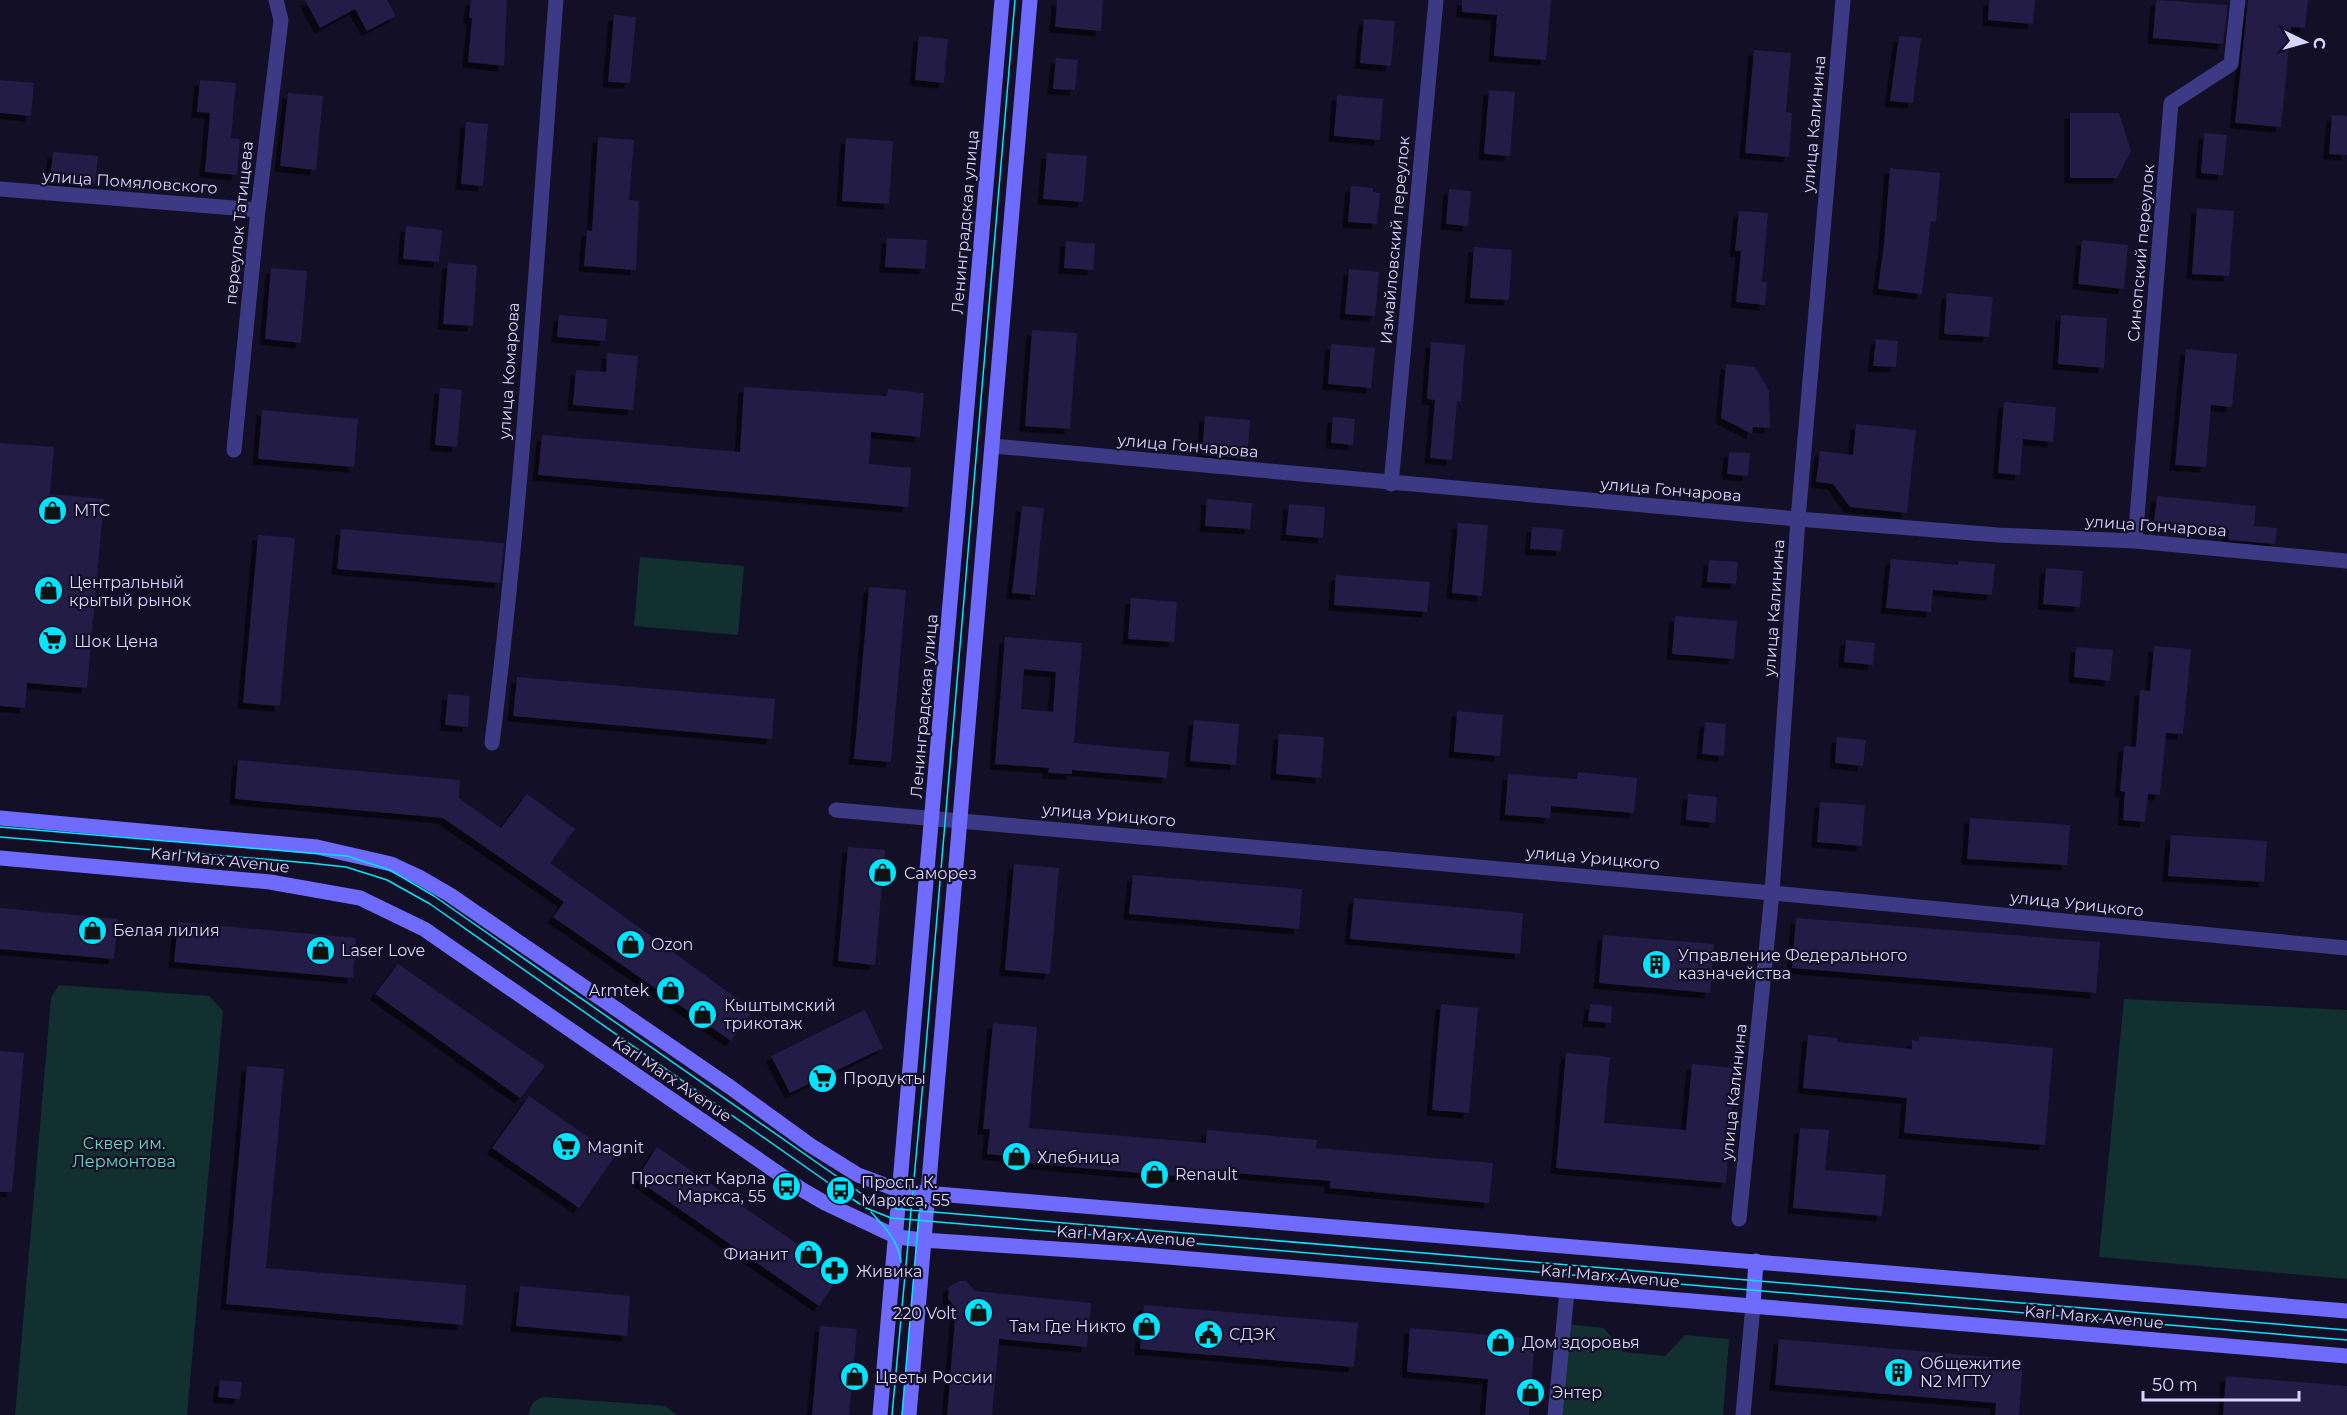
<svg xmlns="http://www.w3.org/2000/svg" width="2347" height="1415" font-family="Montserrat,sans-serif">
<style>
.green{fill:#12302f}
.building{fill:#241b47;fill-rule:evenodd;filter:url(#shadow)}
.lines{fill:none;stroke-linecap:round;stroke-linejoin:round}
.street{stroke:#3d3a85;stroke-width:15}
.secondary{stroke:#6f6bff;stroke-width:15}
.tram{stroke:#00e5ff;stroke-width:1.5}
.labels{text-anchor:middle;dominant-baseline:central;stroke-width:4.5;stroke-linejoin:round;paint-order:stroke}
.street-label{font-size:16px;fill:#d9d4ff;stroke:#130f26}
.poi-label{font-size:16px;fill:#d9d4ff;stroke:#130f26;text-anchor:start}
.park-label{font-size:16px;fill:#5fe0c0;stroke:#130f26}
</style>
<defs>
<filter id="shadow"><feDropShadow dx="-5.5" dy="5.5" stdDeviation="0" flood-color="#0009"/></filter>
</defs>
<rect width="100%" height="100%" fill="#130f26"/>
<path class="green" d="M640 557 744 566 738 635 634 626Z
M59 985 209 996 223 1011 187 1415H15L51 998Z
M2124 999 2347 1010V1279L2099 1257Z
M1567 1324 1604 1328 1623 1352 1665 1356 1685 1335 1729 1339 1723 1415H1559Z
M544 1397 665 1406 677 1415H529C530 1405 534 1399 544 1397Z"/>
<path class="building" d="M305 0H387L396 16 367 31 355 9 320 28Z
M471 0H507L504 66 468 62 472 18H469Z
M1057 0H1103L1101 31 1055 27Z
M1462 0H1551L1546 60 1494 56 1497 15 1462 12Z
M1989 0H2035L2033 24 1988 20Z
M2156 0 2228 5 2223 44 2153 38Z
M2248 0H2308L2305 28 2291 27 2281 127 2235 123Z
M614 15 636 17 630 83 608 82Z
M1364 19 1395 21 1391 66 1360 63Z
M919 36 948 39 944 83 915 80Z
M1899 36 1921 38 1913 103 1890 101Z
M1754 50 1791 53 1786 112 1792 113 1789 157 1745 153Z
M1056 58 1078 60 1075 90 1053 89Z
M0 80 34 83 31 116 0 113Z
M200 80 236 83 231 138 240 139 237 175 205 172 210 113 197 112Z
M1489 90 1515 92 1510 156 1484 154Z
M288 93 323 96 316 170 280 166Z
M1337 95 1383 99 1380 140 1334 136Z
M2070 113H2119L2131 151 2117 178H2070Z
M2332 115 2347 116V155L2329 154Z
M466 122 488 124 483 186 461 184Z
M2204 133 2227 135 2223 175 2201 173Z
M598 137 634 140 629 200 639 201 636 270 584 266 587 230 592 231Z
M846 138 893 141 889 204 842 201Z
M53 152 98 156 95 183 50 179Z
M1047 153 1087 156 1083 202 1043 199Z
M1890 168 1940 173 1936 222 1931 221 1922 294 1878 289 1884 244Z
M1351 186 1373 188V192L1380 193 1377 224 1348 222Z
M1449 189 1471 191 1468 226 1446 224Z
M2197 208 2234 211 2229 276 2192 274Z
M1739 211 1768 213 1762 282H1767L1765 305 1736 302 1741 251H1735Z
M406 226 442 230 439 262 403 259Z
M887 238 927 240 925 269 885 267Z
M2082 240 2128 245 2124 289 2078 284Z
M1066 241 1095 244 1093 270 1064 268Z
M1474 247 1512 250 1509 300 1470 298Z
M448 263 477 265 473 326 443 324Z
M271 268 307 271 301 343 265 339Z
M1349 269 1379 272 1375 316 1345 314Z
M1947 293 1993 297 1989 337 1944 334Z
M559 315 607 319 605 341 557 337Z
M2061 315 2107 318 2104 368 2058 364Z
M1032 330 1077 333 1070 429 1025 426Z
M1876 339 1898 341 1896 367 1873 366Z
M1431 342 1465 345 1461 402 1457 401 1452 460 1430 458 1435 400 1427 399Z
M1331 344 1375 348 1371 388 1328 384Z
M2186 349 2237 354 2232 407 2211 405 2206 467 2175 465Z
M607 353 638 356 633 410 573 405 576 370 606 372Z
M1726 364 1755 367 1769 391 1770 428 1753 427 1752 434 1721 418Z
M744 387 887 396 888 389 924 393 920 437 871 432 869 464 911 468 908 507 538 475 542 435 740 452Z
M440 388 462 390 457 447 435 445Z
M2004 402 2056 407 2053 442 2023 439 2020 475 1998 473Z
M262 410 358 419 354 467 258 459Z
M1205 416 1250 420 1247 459 1202 455Z
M1333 417 1355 419 1353 445 1331 443Z
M1856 424 1916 430 1907 513 1850 507 1833 484 1816 482 1820 451 1853 455Z
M0 443 54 447 50 494 104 499 87 688 27 683 25 708 0 706Z
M1729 452 1750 453 1748 476 1727 474Z
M2157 496 2256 506 2254 526 2277 528 2275 544 2228 540 2229 530 2154 522Z
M1207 499 1252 503 1250 529 1205 526Z
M1289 504 1325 507 1323 538 1286 535Z
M1022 506 1044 508 1035 595 1012 593Z
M1458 523 1488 525 1482 596 1452 593Z
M1532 527 1563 529 1561 551 1530 549Z
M341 529 504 543 500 583 337 569Z
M258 535 295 538 280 706 243 703Z
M1891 559 1958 565V561L1995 564 1992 595 1933 590 1931 612 1886 608Z
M1709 560 1738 562 1736 584 1707 582Z
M2046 568 2083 571 2080 607 2043 604Z
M1336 575 1430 582 1427 612 1334 605Z
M869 587 906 590 891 762 854 759Z
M1131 598 1177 602 1174 642 1128 639Z
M1675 616 1737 621 1734 659 1672 654Z
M1005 637 1082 643 1074 743 1169 752 1167 778 1072 770V774L1048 773 1049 768 995 764ZM1024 669 1056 672 1053 712 1021 709Z
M1846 640 1875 643 1873 665 1844 662Z
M2154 646 2191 649 2183 734 2166 733 2160 795 2148 794 2145 822 2123 820 2125 792 2120 791 2124 746 2136 747 2140 690 2150 691Z
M2076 647 2113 650 2110 681 2074 677Z
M517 677 775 699 772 739 513 716Z
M448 694 470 696 468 727 445 725Z
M1457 711 1503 715 1500 756 1454 752Z
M1194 720 1239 724 1236 765 1190 761Z
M1705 722 1726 724 1724 756 1702 754Z
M1279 734 1324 737 1321 778 1276 774Z
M1837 737 1866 740 1863 766 1835 763Z
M238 760 460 780 459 798 501 828 527 794 575 829 550 863 753 1010 731 1041 553 917 564 902 443 818 235 799Z
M1578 772 1637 778 1634 813 1551 806 1550 818 1505 815 1508 774 1577 779Z
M1688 794 1717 797 1715 823 1686 820Z
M1820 802 1865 805 1862 846 1817 842Z
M1970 818 2070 825 2067 865 1967 859Z
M2171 835 2267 841 2264 882 2168 876Z
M848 847 885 850 875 965 838 961Z
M1014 864 1059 868 1050 974 1005 970Z
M1133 875 1302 889 1299 929 1129 914Z
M1354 898 1523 913 1520 954 1350 939Z
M0 908 118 919 114 959 0 949Z
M1796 918 2100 942 2096 993 1792 968Z
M178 922 356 938 353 978 174 962Z
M1603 935 1714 944 1710 993 1599 983Z
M398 964 545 1066 520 1098 375 994Z
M1441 1004 1478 1008 1469 1113 1432 1110Z
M1590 1004 1612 1006 1611 1023 1588 1021Z
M865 1010 883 1048 790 1093 771 1056Z
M993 1023 1037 1027 1029 1128 1206 1143 1207 1130 1317 1140 1316 1148 1493 1163 1489 1203 1330 1188V1181L1189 1169 1188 1177 1025 1163 1026 1158 987 1154 990 1129H983Z
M1808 1035 1837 1038V1042L1912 1049V1040L1919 1041V1036L2053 1048 2045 1145 1904 1133 1907 1098 1803 1088Z
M0 1051 24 1053 12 1192H0Z
M1566 1053 1610 1057 1604 1123 1686 1130 1692 1064 1736 1068 1726 1183 1556 1168Z
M247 1066 284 1069 266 1268 466 1285 463 1325 226 1304Z
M529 1096 615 1156 579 1208 492 1148Z
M1800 1128 1829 1130 1825 1170 1886 1175 1882 1216 1793 1208Z
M657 1147 841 1274 819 1306 636 1179Z
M959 1281H966L975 1291 1091 1303 1087 1347 999 1339 992 1415H947L956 1308 948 1299 949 1287Z
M520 1286 630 1296 627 1336 516 1326Z
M1144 1305 1358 1323 1354 1367 1140 1349Z
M820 1326 857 1329 849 1415H812Z
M1410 1328 1535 1339 1529 1415H1485L1488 1379 1407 1372Z
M1779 1339 2023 1360 2019 1415H1995L1996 1403 1775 1385Z
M2226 1376 2347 1386V1415H2223Z
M220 1380 242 1382 240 1399 218 1397Z"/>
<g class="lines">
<path class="street" d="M0 189 258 210
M993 446 1798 519 1998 535 2135 541 2347 561
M234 450 258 210 281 20 276 0
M1391 484 1436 0
M2135 541 2171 103 2231 64 2238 0
M492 743C523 497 537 248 556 0
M836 810 1772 893 2347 948
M1739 1219 1772 893 1798 519 1843 0
M1555 1415 1567 1291
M1743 1415 1753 1306"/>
<path class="secondary" d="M0 818 317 847 391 864 419 877 450 895 730 1087 810 1145 858 1175 901 1191 2347 1311
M0 858 270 882 360 898 424 929 801 1189 825 1203 897 1237 923 1240 1132 1254 2347 1356
M1753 1306 1756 1261
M880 1415 1002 0
M909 1415C948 943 991 472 1030 0"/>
<path class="tram" d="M0 827 347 856 390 870 434 896 872 1201
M0 837 309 863 346 867 387 880 430 904 840 1191 866 1208 891 1218 2347 1340
M867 1197 897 1209 2347 1330
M871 1212C885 1227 899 1242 901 1262
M892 1415 922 1093 1015 0
M902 1415 919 1214"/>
</g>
<defs>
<symbol id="shop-disc" viewBox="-11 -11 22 22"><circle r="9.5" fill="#00e5ff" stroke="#130f26"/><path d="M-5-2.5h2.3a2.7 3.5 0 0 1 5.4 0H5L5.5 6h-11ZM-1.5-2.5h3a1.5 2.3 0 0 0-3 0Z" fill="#111"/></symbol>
<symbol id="supermarket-disc" viewBox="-11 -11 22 22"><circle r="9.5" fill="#00e5ff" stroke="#130f26"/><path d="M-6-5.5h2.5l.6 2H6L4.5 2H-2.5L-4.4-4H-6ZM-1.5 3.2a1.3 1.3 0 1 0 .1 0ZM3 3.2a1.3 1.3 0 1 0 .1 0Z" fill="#111"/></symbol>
<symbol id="building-disc" viewBox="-11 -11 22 22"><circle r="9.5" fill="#00e5ff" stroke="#130f26"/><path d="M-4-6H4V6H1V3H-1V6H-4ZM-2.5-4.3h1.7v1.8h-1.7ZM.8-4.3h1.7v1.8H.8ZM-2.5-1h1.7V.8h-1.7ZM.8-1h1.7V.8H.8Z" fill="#111"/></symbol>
<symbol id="bus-disc" viewBox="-11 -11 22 22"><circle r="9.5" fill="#00e5ff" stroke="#130f26"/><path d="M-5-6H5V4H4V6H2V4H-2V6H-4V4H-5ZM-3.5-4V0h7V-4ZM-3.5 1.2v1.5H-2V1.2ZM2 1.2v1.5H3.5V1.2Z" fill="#111"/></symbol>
<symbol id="pharmacy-disc" viewBox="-11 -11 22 22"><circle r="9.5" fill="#00e5ff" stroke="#130f26"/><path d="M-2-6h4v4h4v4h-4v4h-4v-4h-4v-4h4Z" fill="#111"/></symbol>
<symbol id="civic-disc" viewBox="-11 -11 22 22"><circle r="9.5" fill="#00e5ff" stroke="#130f26"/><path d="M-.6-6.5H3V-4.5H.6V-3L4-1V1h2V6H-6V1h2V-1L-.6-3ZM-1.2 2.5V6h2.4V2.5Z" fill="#111"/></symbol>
</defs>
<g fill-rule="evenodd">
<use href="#shop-disc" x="36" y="494" width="33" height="33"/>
<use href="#shop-disc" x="32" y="574" width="33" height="33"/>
<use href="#supermarket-disc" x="36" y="624" width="33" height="33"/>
<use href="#shop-disc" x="866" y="856" width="33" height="33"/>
<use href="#shop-disc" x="76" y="914" width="33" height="33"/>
<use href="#shop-disc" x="614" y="928" width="33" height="33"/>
<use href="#shop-disc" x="304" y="934" width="33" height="33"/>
<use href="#building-disc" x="1640" y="948" width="33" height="33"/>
<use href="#shop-disc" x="654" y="974" width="33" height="33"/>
<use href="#shop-disc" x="686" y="998" width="33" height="33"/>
<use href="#supermarket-disc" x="806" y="1062" width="33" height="33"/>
<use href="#supermarket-disc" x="550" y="1130" width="33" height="33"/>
<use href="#shop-disc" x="1000" y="1140" width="33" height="33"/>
<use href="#shop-disc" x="1138" y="1158" width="33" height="33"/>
<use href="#bus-disc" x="770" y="1170" width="33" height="33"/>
<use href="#bus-disc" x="824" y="1174" width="33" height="33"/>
<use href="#shop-disc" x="792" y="1238" width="33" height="33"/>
<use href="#pharmacy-disc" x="818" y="1254" width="33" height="33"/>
<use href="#shop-disc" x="962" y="1296" width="33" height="33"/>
<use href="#shop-disc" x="1130" y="1310" width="33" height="33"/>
<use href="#civic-disc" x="1192" y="1318" width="33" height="33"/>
<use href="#shop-disc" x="1484" y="1326" width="33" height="33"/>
<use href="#building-disc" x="1882" y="1356" width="33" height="33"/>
<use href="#shop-disc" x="838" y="1360" width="33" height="33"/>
<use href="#shop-disc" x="1514" y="1376" width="33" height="33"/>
</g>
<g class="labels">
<g class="street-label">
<text transform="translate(1814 124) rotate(-85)">улица Калинина</text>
<text transform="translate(130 182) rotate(4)">улица Помяловского</text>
<text transform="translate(965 222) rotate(-85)">Ленинградская улица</text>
<text transform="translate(239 223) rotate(-84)">переулок Татищева</text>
<text transform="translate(1395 240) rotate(-85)">Измайловский переулок</text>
<text transform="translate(2141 253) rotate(-85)">Синопский переулок</text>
<text transform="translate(509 371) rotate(-86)">улица Комарова</text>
<text transform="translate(1188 446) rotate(5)">улица Гончарова</text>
<text transform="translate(1671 490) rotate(5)">улица Гончарова</text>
<text transform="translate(2156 526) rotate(4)">улица Гончарова</text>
<text transform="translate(1774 608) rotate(-86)">улица Калинина</text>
<text transform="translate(924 706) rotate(-85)">Ленинградская улица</text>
<text transform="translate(1109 815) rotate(5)">улица Урицкого</text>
<text transform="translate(1593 858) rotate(5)">улица Урицкого</text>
<text transform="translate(220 860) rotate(6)">Karl Marx Avenue</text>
<text transform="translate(2077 904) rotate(6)">улица Урицкого</text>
<text transform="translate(672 1079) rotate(34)">Karl Marx Avenue</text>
<text transform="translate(1734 1092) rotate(-84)">улица Калинина</text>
<text transform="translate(1126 1236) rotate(4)">Karl Marx Avenue</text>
<text transform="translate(1610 1276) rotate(5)">Karl Marx Avenue</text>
<text transform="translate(2094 1317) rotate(5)">Karl Marx Avenue</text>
</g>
<g class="poi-label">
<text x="74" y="510">МТС</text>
<text x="69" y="582">Центральный<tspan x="69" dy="18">крытый рынок</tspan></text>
<text x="74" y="641">Шок Цена</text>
<text x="904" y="873">Саморез</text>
<text x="113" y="930">Белая лилия</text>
<text x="651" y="944">Ozon</text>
<text x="341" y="950">Laser Love</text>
<text x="1678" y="955">Управление Федерального<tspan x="1678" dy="18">казначейства</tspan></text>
<text x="649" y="990" text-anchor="end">Armtek</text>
<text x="724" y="1005">Кыштымский<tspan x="724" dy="18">трикотаж</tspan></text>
<text x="843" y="1078">Продукты</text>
<text x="587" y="1147">Magnit</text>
<text x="1037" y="1157">Хлебница</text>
<text x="1175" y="1174">Renault</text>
<text x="766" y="1178" text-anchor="end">Проспект Карла<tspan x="766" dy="18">Маркса, 55</tspan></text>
<text x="861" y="1182">Просп. К.<tspan x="861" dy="18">Маркса, 55</tspan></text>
<text x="788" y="1254" text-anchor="end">Фианит</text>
<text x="856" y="1271">Живика</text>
<text x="957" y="1313" text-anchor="end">220 Volt</text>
<text x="1126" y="1326" text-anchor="end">Там Где Никто</text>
<text x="1229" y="1334">СДЭК</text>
<text x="1522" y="1342">Дом здоровья</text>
<text x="1920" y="1363">Общежитие<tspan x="1920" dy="18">N2 МГТУ</tspan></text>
<text x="875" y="1377">Цветы России</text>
<text x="1552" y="1392">Энтер</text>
</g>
<g class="park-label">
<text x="124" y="1143">Сквер им.<tspan x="124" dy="18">Лермонтова</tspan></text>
</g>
</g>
<g transform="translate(2305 42) rotate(95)" stroke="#130f26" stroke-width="4.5" paint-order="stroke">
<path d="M0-4.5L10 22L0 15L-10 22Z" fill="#d9d4ff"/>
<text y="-9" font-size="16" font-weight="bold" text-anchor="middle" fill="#d9d4ff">С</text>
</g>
<path d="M2143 1391v9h156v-9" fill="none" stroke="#d9d4ff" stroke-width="3"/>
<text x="2152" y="1391" font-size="18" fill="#d9d4ff" stroke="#130f26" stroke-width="4.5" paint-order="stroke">50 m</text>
</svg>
